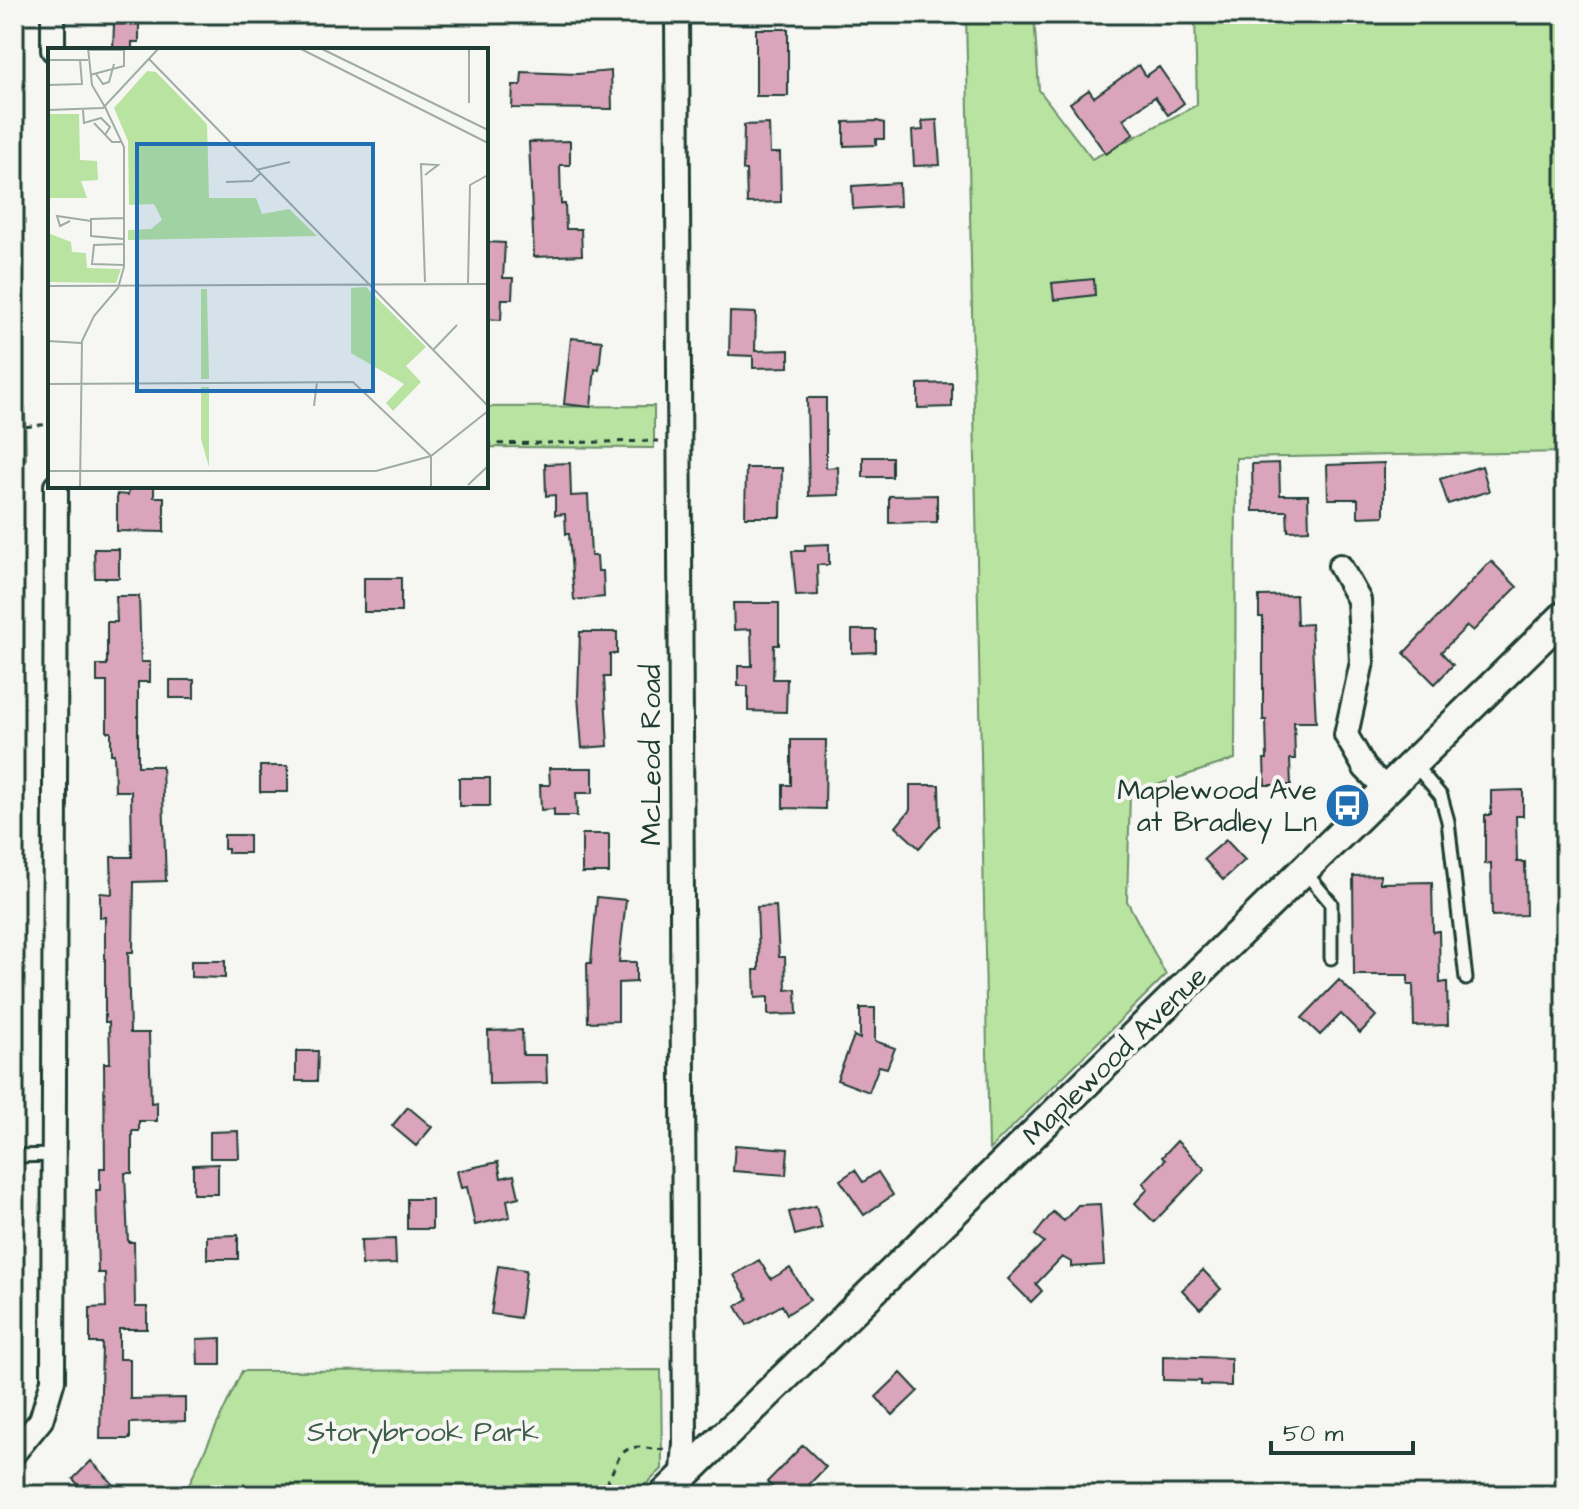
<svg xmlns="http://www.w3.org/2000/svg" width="1579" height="1509" font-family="'Architects Daughter',sans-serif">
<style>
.green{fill:#b8e3a0;stroke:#6c906a;stroke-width:2}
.building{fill:#daa4ba;stroke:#1f3d34;stroke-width:2}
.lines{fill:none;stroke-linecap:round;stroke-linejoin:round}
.service-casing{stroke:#1f3d34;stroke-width:17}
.minor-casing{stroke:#1f3d34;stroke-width:28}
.tertiary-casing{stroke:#1f3d34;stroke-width:34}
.path{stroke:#1f3d34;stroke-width:3;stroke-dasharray:6 6;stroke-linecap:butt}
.service{stroke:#f6f6f2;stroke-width:11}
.minor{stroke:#f6f6f2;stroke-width:22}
.tertiary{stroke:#f6f6f2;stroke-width:28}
.labels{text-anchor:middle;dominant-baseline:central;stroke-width:8;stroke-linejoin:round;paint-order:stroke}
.street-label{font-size:28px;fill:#1f3d34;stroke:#f6f6f2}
.poi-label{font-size:28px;fill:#1f3d34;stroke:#f6f6f2;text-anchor:end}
.park-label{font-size:28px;fill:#3e5e4a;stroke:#f6f6f2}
.inset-road{fill:none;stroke:#a0aca6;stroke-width:2}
.view{fill:#1f6fb2;fill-opacity:0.15;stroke:#1f6fb2;stroke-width:4}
.inset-edge{fill:none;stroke:#1f3d34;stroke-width:4}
</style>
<rect width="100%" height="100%" fill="#f6f6f2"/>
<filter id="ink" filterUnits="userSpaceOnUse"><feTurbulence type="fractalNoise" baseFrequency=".0125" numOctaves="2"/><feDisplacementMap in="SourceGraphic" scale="16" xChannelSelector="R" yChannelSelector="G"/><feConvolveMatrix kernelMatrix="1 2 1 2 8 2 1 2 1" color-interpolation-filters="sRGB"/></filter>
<g filter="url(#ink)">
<path class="green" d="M966 14H1034L1039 90 1092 159 1197 105 1195 14H1565V452L1236 458 1235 759 1130 794 1127 901 1166 975 989 1150Z
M654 406V448L490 447V458H486V407Z
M14 408H25L26 459H14Z
M661 1370 662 1469 635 1495H184L242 1371Z"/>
<path class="building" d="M114 24H139V42H132V50H113Z
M756 29H788V96H756Z
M1139 65 1146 76 1159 67 1184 103 1168 115 1155 97 1123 119 1134 134 1106 154 1070 103 1089 90 1094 97Z
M611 71 612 109 512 108 513 85H521L522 72 577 74Z
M937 120 940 165 914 166 912 131 923 130 922 121Z
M877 121 884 123V139H876V145L844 146V122Z
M769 124 770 153H780L781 202 747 203 746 170H743L744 125Z
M570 141V165H560L561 204H565L566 229H581L582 255 534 257 529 142Z
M899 183 900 206 853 209 852 186Z
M486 242 505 243 503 278H513L512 299H502L501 320 486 319Z
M1094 279 1095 295 1054 300 1052 283Z
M730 312 756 313 755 351 789 350V367L753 368V356L729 355Z
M571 338 602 341 599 370 595 369 591 407 564 404Z
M952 383V407L918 408V384Z
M807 398H826V468L838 467 839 495 809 496Z
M863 457H892V477H863Z
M570 463 571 496 588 495 591 556H597L598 571H603L604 597 574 600 569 534H566L565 514 555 515V495L546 496 545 464Z
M1279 463 1280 495H1308L1309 530 1288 531 1287 511H1253L1252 464Z
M1384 463V516L1358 517V499H1328L1327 465Z
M1482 466 1489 491 1448 504 1440 479Z
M746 468H782L781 517H745Z
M129 486H154V497H164V532L117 531V494L128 495Z
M937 495V522L889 523V496Z
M829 544V565H817L818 595 796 596 792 551H805V545Z
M94 549H119V578H95Z
M1491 561 1517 587 1473 631 1467 626 1441 652 1453 665 1435 684 1404 653Z
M364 578H401V612H364Z
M1296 595 1297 625 1311 624 1316 722H1294L1295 759H1290L1291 785H1265L1264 759H1267L1266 720H1263V617H1259V596Z
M116 596H139L141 662H150V682H138V766H162L166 881 134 882 133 952H128L130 1033H149L151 1103 157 1102V1121H139V1131H132V1173H125L128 1242H134L135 1307H147V1329H119V1359H130V1399L185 1398V1421L130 1423V1439H100L102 1343H90V1308L106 1307 105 1273H98L96 1190H100V1168H105L104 1063H110L109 1022H105V917H100V893L112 894 111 857H132L131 791H115L114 754H111V732H107V682H97V665H107V622H117Z
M733 603H779V645H774L773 679H787L786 712 748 711V686H738V666H752L751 629 734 630Z
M852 630H876V652L852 653Z
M580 632H617V654H610V677H604L608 746 582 748 578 696Z
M170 680H194V698H170Z
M791 740H826L825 809 783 808V785H791Z
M260 766H288V792H260Z
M549 768H593V793H576L577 816H554V809L541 810 540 785H550Z
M459 778H490V806H459Z
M910 785H939L940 825 919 848 896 827 910 810Z
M1523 790V816H1516L1517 862H1525L1526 915 1492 916 1491 863 1485 864V815H1491V791Z
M582 834H609V873H582Z
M224 835H249V853H228V849H224Z
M1226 840 1245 860 1223 880 1204 859Z
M1380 875V883L1432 882 1433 932 1439 931 1440 983 1447 982 1448 1025 1414 1026 1413 985H1408V975H1354L1353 876Z
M597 897 626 900 619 962H636V982L618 983V1021L588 1022 587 963H591Z
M776 906 779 957H785L786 990 796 989 797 1014 768 1015V997L755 998 754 970H759V958L757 907Z
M191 961H225V978L191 977Z
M1339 980 1376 1016 1360 1033 1341 1014 1320 1035 1302 1018Z
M860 1008H875V1041L895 1048 887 1068 879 1066 869 1092 837 1080 854 1036 860 1039Z
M522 1030 523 1055H546L547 1083 489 1084 488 1031Z
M296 1051H318L317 1081H296Z
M408 1107 432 1127 416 1146 392 1126Z
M238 1131 239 1158H210V1132Z
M1177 1141 1205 1169 1154 1222 1135 1203 1148 1189 1143 1183 1165 1160 1162 1157Z
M735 1145 788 1149 786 1175 733 1171Z
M498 1162 501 1178 514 1175 519 1197 507 1200 510 1217 475 1225 467 1187 461 1188 457 1171Z
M218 1164V1194H193V1165Z
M855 1170 863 1182 878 1172 893 1195 864 1215 840 1180Z
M407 1199H432V1229H407Z
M1100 1204 1104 1265 1071 1267V1262L1062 1257 1036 1284 1042 1291 1031 1302 1008 1279 1044 1242 1035 1235 1053 1212 1064 1221 1078 1205Z
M816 1206 822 1228 795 1235 789 1212Z
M238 1235V1259H207V1236Z
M395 1239 396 1264 362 1265 361 1240Z
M759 1260 771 1279 790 1268 810 1300 787 1314 782 1305 747 1325 736 1306 748 1299 734 1275Z
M498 1266 526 1270 520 1318 491 1314Z
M1203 1270 1221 1289 1200 1309 1182 1290Z
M221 1338V1365H198L197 1339Z
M1163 1356 1231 1358V1386L1201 1385V1381L1163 1380Z
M901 1373 918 1391 893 1415 876 1397Z
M803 1445 826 1467 799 1495H780L767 1482Z
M91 1461 124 1495H88L73 1479Z"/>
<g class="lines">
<defs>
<path id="service" d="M1414 764 1441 796 1448 821 1466 979
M1305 872 1331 903V958
M14 1156 54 1155"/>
<path id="minor" d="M53 14V50
M677 14 685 1443 682 1486
M1340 566 1359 600 1362 662 1346 735 1365 768 1387 790
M14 1453 41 1420 53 1380 56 486"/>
<path id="tertiary" d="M664 1495 1565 615"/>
</defs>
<use href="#service" class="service-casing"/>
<use href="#minor" class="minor-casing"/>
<use href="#tertiary" class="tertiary-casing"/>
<path class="path" d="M14 428 50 424
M486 444 659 441
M572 1495 606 1484C616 1469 616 1448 638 1447 647 1447 654 1451 664 1449"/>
<use href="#service" class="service"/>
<use href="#minor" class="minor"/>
<use href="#tertiary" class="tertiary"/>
</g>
</g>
<defs>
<symbol id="bus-disc" viewBox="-11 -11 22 22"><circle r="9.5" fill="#1f6fb2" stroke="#f6f6f2"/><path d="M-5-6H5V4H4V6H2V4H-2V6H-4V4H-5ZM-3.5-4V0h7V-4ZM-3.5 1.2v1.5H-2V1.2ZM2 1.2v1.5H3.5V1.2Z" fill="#fff"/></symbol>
</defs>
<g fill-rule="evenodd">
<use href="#bus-disc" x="1322" y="780" width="51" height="51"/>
</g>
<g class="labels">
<g class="street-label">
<text transform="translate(651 755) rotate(-90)">McLeod Road</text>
<text transform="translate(1115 1056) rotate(-44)">Maplewood Avenue</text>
</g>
<g class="poi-label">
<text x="1317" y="790">Maplewood Ave<tspan x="1317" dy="32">at Bradley Ln</tspan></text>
</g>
<g class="park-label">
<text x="423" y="1432">Storybrook Park</text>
</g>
</g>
<g transform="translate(48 48)">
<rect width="440" height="440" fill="#f6f6f2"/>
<path d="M99 23 108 24 159 76 161 150H208L214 166 241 161 269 188 80 192V182L103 181 114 172 106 156 81 157 80 93 66 60ZM0 66H31L32 112 49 113 50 132 33 133 39 150H0ZM0 185 23 194 24 204 38 205 39 220 73 221 68 235 0 234ZM318 239 378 299 358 318 373 334 345 363 338 355 356 336 303 305V240ZM153 241H159L161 331H153ZM153 339H161V419L153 391Z" fill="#b8e3a0"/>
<path class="inset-road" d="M40 0 44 37 57 59M251 0 440 95M272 0 440 82M421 0V55M40 2H76V18L42 27M101 11 440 358M0 12H32M48 26 55 36 61 34 66 16M0 37 34 36 32 12H40M0 62 55 60 111 0M35 62 36 75 53 70 62 79 57 87M46 75 64 94H74M208 122 242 114M178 134 204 133 212 126M22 173 12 178 9 168 43 173M76 191 43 188V171L76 170M76 196 46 197 44 216 76 217M377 234 373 116 390 117 377 127M420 235 422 137 440 127M0 238 440 236M0 293 33 295M385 302 409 277M0 336 305 334 383 408V440M266 358 269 334M0 423H328L383 408 440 363M420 437 440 418M32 440 34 293 46 268 70 240 76 219V99L57 59"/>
<path class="view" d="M89 96H325V343H89Z"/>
<rect width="440" height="440" class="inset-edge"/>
</g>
<rect width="1579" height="1509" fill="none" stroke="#f6f6f2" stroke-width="48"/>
<rect x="24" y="24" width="1531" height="1461" fill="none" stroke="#1f3d34" stroke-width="3" filter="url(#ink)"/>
<path d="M1271 1441v12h142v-12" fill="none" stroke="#1f3d34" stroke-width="4"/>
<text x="1283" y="1441" font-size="24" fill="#1f3d34" stroke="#f6f6f2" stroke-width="6" paint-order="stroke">50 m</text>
</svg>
